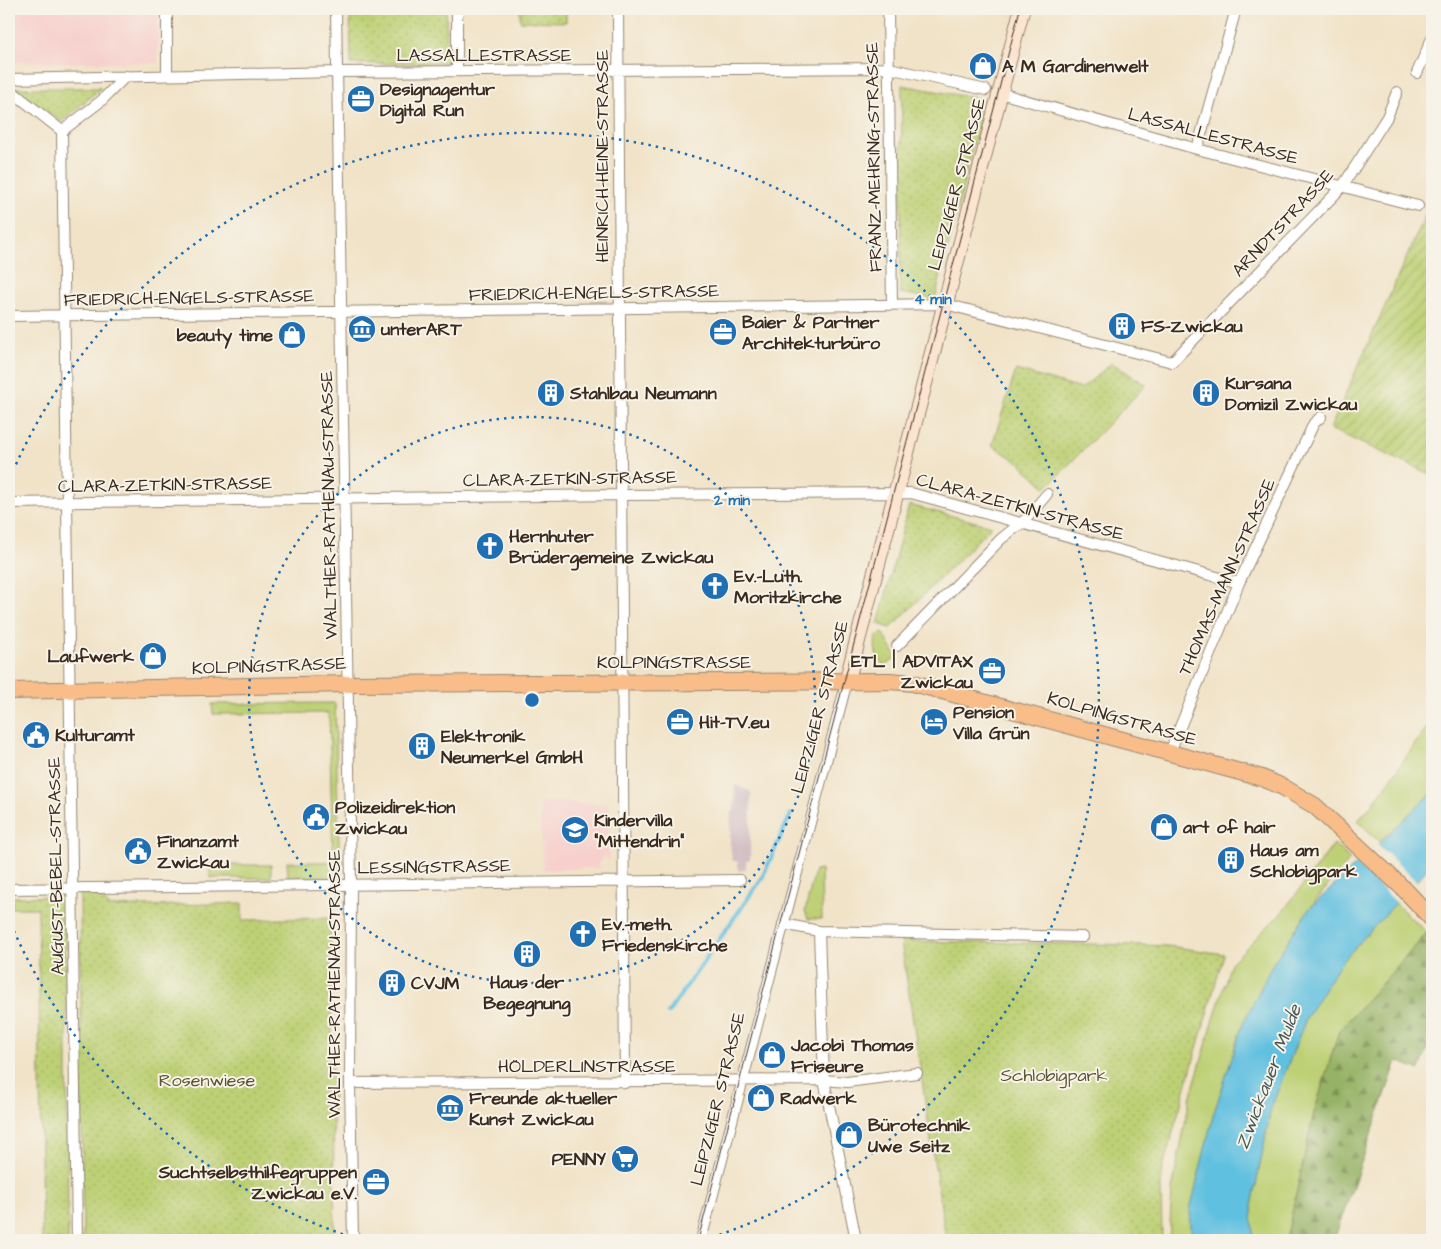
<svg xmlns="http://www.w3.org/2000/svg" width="1441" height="1249" font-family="'Architects Daughter',sans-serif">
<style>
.built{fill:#f7d0cd}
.industrial{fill:#d2bec3}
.grass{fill:#bdd074;stroke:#7c7d49}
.forest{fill:url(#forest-firs);stroke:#686e42}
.park{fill:url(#park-dots);stroke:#7c7d49}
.garden{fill:url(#garden-furrows);stroke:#7c7d49}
.water{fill:#61c0e0;stroke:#4e757f}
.pier{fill:#f1e3c8}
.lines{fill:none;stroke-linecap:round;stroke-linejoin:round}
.stream{stroke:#61c0e0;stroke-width:4}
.street-casing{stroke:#968673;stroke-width:12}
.secondary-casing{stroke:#968673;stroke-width:17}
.primary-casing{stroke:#968673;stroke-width:18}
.street{stroke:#fff;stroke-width:10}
.secondary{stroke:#fce5d0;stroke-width:15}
.primary{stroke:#f8bd89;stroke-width:16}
.tram{stroke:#3b2a1e;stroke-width:1}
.ring{fill:none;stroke:#1f6fb2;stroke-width:2.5;stroke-dasharray:2.5 5}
.labels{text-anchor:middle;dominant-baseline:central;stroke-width:4;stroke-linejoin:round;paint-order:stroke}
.street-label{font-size:18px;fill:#3b2a1e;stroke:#f7f3e8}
.poi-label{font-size:18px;font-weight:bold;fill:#3b2a1e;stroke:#f7f3e8;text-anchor:start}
.park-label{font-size:18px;fill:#5c5434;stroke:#f7f3e8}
.water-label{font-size:19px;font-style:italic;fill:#465758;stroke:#f7f3e8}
.centre{fill:#1f6fb2;stroke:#f7f3e8;stroke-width:2.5}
.ring-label{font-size:15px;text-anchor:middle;font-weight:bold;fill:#1f6fb2;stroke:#f7f3e8;stroke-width:4;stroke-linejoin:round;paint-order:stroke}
</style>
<defs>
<pattern id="forest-firs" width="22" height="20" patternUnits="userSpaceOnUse" patternTransform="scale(1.25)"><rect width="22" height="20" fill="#96b266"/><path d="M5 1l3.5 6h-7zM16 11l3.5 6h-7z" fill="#7c9153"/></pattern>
<pattern id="park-dots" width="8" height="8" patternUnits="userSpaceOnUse" patternTransform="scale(1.25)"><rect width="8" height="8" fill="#bdd074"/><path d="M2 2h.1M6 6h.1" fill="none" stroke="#a3b364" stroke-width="1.8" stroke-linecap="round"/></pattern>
<pattern id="garden-furrows" width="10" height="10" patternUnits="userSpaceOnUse" patternTransform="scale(1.25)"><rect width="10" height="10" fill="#bdd074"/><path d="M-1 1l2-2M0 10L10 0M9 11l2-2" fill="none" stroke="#a3b364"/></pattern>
</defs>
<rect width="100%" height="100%" fill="#f7f3e8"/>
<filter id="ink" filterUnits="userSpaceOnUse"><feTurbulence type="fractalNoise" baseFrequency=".02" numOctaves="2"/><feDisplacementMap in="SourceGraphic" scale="10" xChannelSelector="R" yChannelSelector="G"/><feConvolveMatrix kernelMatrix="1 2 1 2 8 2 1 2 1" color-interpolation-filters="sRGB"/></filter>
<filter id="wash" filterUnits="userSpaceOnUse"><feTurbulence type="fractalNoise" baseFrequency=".0096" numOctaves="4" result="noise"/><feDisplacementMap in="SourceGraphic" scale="20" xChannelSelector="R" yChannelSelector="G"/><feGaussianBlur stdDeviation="1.12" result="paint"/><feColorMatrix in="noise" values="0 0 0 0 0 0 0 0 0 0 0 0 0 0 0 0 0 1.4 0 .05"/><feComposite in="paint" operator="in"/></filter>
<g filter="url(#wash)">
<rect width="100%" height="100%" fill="#f1e3c8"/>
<path class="built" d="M9 9H159L158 63 9 62Z
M540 802 609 804V860L604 856 598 865 602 868 543 870Z"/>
<path class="industrial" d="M735 785 751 792 750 860 746 861V870L738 871V862L732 860 730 843 731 811H734Z"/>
<path class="grass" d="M883 633 897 658 884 666C875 656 874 648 876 636Z
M335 703 340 876 288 877 287 862H333L329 713 213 714 212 704Z
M1432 721V793L1380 842 1358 821C1386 790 1406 754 1432 721Z
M1334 844 1350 859 1309 909 1272 965 1242 1026 1213 1116 1190 1210 1192 1240H1169L1172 1190 1190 1098 1231 963 1284 910Z
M210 865H271V878H210Z
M821 870 822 919H808L805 911 815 871Z
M1395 903 1427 933 1339 1031 1314 1113 1286 1240H1253L1252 1206 1271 1108 1307 1016 1339 965Z"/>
<path class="forest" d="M1427 933 1432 937V1035L1420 1070 1397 1061 1334 1240H1286L1314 1113 1339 1031Z"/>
<path class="park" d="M350 9H446L447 63 351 64Z
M520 9H566V22L520 21Z
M902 85 985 100 935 299 900 293Z
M15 88H101L61 122Z
M1112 363 1146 385 1046 488 1018 462 992 445 1016 370 1081 389Z
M909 505 992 526 891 628 878 624Z
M94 893 110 907 242 903V920L330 918 335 1240H83L80 894Z
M66 896 68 1240H42L38 908H9V897Z
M901 941 1143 945 1168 946 1224 954 1163 1167 1161 1185 1162 1240H946Z"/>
<path class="garden" d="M1432 188V475L1330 429 1425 216Z"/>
<path class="water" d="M1432 793V864L1339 965 1307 1016 1271 1108 1252 1206 1253 1240H1192L1190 1210 1213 1116 1242 1026 1272 965 1309 909Z"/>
<path class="pier" d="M1376 843 1418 883 1398 904 1355 862Z"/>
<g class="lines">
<path class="stream" d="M668 1013 762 878 791 814"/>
</g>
</g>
<g filter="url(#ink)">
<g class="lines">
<defs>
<path id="street" d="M336 9 351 884 350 1083 353 1240
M457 9V71
M618 9 625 1083
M888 9 892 305
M1417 73 1432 38
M167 75V9
M9 79 338 72 889 68 986 90
M9 89 62 131
M1000 93 1197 149 1418 206
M62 131C68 501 74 871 77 1240
M62 131 101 101 126 76
M1197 149 1236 9
M9 316 945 304 1172 362 1342 187 1387 117 1397 92
M9 503 620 495 911 493 1239 583
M897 646 1001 539 1026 519 1047 494
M1169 754 1239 583 1314 423 1321 417
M9 889 740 880
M783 924 819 931 1083 937
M819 931 824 1080 856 1240
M350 1083 824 1080 847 1082 917 1073
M701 1240 847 681"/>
<path id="secondary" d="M847 681 1022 9"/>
<path id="primary" d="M9 691 348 684 890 681 913 683 1262 778 1283 787 1315 806 1405 890 1432 919"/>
</defs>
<use href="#street" class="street-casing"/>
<use href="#secondary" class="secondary-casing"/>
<use href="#primary" class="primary-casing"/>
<use href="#street" class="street"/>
<use href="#secondary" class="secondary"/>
<use href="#primary" class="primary"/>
<path class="tram" d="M698 1240 1020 9"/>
</g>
</g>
<g class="ring">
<circle cx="532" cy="700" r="283"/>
<path d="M357 1239A567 567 0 0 1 10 922M10 478A567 567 0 1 1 707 1239"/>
</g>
<defs>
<symbol id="shop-disc" viewBox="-11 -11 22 22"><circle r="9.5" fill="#1f6fb2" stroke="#f7f3e8"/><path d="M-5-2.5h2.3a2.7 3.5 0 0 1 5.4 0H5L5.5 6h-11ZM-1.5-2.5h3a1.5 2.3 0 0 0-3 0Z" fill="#fff"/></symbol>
<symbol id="office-disc" viewBox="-11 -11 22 22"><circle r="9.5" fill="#1f6fb2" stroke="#f7f3e8"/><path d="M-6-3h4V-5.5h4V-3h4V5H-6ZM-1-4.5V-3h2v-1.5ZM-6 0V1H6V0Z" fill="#fff"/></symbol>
<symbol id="building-disc" viewBox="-11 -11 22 22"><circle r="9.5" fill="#1f6fb2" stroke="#f7f3e8"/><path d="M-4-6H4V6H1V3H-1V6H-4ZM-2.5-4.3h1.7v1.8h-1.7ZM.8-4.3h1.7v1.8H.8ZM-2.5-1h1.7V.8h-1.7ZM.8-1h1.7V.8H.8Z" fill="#fff"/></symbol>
<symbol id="museum-disc" viewBox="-11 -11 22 22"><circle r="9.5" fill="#1f6fb2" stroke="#f7f3e8"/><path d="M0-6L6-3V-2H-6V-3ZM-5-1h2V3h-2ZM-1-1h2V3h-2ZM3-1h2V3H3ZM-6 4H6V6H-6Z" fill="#fff"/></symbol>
<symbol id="church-disc" viewBox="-11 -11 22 22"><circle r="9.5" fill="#1f6fb2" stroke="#f7f3e8"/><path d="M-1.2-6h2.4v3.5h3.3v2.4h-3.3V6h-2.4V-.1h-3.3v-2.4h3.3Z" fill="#fff"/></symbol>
<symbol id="hotel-disc" viewBox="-11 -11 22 22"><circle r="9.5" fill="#1f6fb2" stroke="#f7f3e8"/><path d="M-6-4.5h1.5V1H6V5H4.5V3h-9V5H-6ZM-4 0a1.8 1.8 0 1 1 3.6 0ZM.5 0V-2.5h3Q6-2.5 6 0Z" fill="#fff"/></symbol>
<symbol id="civic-disc" viewBox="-11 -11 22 22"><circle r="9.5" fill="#1f6fb2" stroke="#f7f3e8"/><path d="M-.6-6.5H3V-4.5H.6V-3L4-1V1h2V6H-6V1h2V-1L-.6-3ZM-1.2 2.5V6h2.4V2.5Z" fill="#fff"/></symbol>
<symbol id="school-disc" viewBox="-11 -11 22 22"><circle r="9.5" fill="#1f6fb2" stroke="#f7f3e8"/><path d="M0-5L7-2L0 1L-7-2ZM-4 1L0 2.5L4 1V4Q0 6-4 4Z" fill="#fff"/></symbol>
<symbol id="supermarket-disc" viewBox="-11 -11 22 22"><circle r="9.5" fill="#1f6fb2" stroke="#f7f3e8"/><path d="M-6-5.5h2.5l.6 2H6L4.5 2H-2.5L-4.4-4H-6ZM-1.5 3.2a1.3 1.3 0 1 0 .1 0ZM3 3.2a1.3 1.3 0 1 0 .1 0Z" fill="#fff"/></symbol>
</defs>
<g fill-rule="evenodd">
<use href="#shop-disc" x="967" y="50" width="32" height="32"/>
<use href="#office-disc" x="345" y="83" width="32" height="32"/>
<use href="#building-disc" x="1106" y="310" width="32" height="32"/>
<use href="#museum-disc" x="346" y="313" width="32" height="32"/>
<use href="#office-disc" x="707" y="316" width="32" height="32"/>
<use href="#shop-disc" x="276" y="319" width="32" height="32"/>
<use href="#building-disc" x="535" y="377" width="32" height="32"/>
<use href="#building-disc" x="1190" y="377" width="32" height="32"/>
<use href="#church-disc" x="474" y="530" width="32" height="32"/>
<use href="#church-disc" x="699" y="570" width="32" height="32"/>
<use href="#shop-disc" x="137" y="640" width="32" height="32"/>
<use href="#office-disc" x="976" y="655" width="32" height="32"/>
<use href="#office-disc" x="664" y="706" width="32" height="32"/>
<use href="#hotel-disc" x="918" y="706" width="32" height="32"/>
<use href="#civic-disc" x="20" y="719" width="32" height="32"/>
<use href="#building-disc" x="406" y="730" width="32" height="32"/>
<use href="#civic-disc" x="300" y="801" width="32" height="32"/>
<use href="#shop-disc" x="1148" y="811" width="32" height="32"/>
<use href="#school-disc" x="559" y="814" width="32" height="32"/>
<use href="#civic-disc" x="122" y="835" width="32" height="32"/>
<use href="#building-disc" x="1215" y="844" width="32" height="32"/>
<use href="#church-disc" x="567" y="918" width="32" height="32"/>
<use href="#building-disc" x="511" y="938" width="32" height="32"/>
<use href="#building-disc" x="376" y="967" width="32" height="32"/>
<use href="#shop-disc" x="756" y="1039" width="32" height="32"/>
<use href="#shop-disc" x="745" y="1082" width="32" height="32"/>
<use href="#museum-disc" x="434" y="1092" width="32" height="32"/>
<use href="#shop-disc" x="833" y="1119" width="32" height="32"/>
<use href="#supermarket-disc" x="609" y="1143" width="32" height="32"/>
<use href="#office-disc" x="360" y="1166" width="32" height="32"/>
</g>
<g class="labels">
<g class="street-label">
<text x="484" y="55">LASSALLESTRASSE</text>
<text transform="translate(1213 136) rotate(15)">LASSALLESTRASSE</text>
<text transform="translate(602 156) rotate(-90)">HEINRICH-HEINE-STRASSE</text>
<text transform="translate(874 157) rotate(-91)">FRANZ-MEHRING-STRASSE</text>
<text transform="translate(957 184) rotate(-75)">LEIPZIGER STRASSE</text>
<text transform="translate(1283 223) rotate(-47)">ARNDTSTRASSE</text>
<text transform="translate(594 293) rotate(-1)">FRIEDRICH-ENGELS-STRASSE</text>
<text transform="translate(189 298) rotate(-1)">FRIEDRICH-ENGELS-STRASSE</text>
<text transform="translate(570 479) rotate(-1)">CLARA-ZETKIN-STRASSE</text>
<text transform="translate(165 485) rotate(-1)">CLARA-ZETKIN-STRASSE</text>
<text transform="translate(329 505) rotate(-91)">WALTHER-RATHENAU-STRASSE</text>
<text transform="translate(1020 507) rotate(15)">CLARA-ZETKIN-STRASSE</text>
<text transform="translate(1227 577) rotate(-66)">THOMAS-MANN-STRASSE</text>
<text x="674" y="662">KOLPINGSTRASSE</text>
<text transform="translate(269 666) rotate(-2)">KOLPINGSTRASSE</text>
<text transform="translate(820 707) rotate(-75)">LEIPZIGER STRASSE</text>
<text transform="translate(1122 719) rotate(16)">KOLPINGSTRASSE</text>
<text transform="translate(56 866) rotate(-91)">AUGUST-BEBEL-STRASSE</text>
<text transform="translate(434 867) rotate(-1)">LESSINGSTRASSE</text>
<text transform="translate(334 984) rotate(-90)">WALTHER-RATHENAU-STRASSE</text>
<text x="587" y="1066">HÖLDERLINSTRASSE</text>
<text transform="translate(718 1099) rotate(-76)">LEIPZIGER STRASSE</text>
</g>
<g class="poi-label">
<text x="1002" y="66">A M Gardinenwelt</text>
<text x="380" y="89">Designagentur<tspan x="380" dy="21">Digital Run</tspan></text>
<text x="742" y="322">Baier &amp; Partner<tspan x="742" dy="21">Architekturbüro</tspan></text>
<text x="1141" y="326">FS-Zwickau</text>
<text x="381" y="329">unterART</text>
<text x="273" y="335" text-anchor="end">beauty time</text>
<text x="1225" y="383">Kursana<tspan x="1225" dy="21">Domizil Zwickau</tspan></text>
<text x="570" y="393">Stahlbau Neumann</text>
<text x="509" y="536">Hernhuter<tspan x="509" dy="21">Brüdergemeine Zwickau</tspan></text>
<text x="734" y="576">Ev.-Luth.<tspan x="734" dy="21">Moritzkirche</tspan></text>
<text x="134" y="656" text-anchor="end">Laufwerk</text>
<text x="973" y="661" text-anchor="end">ETL | ADVITAX<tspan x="973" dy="21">Zwickau</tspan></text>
<text x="953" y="712">Pension<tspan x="953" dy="21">Villa Grün</tspan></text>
<text x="699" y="722">Hit-TV.eu</text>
<text x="55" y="735">Kulturamt</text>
<text x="441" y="736">Elektronik<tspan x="441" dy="21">Neumerkel GmbH</tspan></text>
<text x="335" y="807">Polizeidirektion<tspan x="335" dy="21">Zwickau</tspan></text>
<text x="594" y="820">Kindervilla<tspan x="594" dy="21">"Mittendrin"</tspan></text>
<text x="1183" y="827">art of hair</text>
<text x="157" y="841">Finanzamt<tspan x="157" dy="21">Zwickau</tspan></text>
<text x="1250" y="850">Haus am<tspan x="1250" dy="21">Schlobigpark</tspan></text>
<text x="602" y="924">Ev.-meth.<tspan x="602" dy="21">Friedenskirche</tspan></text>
<text x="527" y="982" text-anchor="middle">Haus der<tspan x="527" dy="21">Begegnung</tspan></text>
<text x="411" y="983">CVJM</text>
<text x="791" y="1045">Jacobi Thomas<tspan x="791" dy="21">Friseure</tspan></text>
<text x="469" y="1098">Freunde aktueller<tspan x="469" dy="21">Kunst Zwickau</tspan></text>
<text x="780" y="1098">Radwerk</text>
<text x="868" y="1125">Bürotechnik<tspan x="868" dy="21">Uwe Seitz</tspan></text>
<text x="606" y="1159" text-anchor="end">PENNY</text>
<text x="357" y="1172" text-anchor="end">Suchtselbsthilfegruppen<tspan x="357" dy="21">Zwickau e.V.</tspan></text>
</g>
<g class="park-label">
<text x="1054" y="1075">Schlobigpark</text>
<text x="207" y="1080">Rosenwiese</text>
</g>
<g class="water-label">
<text transform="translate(1269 1077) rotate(-69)">Zwickauer Mulde</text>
</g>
</g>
<circle cx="532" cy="700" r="8" class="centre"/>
<g class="ring-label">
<text x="933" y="304">4 min</text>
<text x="732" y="505">2 min</text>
</g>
<rect width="1441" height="1249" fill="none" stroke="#f7f3e8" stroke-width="30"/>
</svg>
